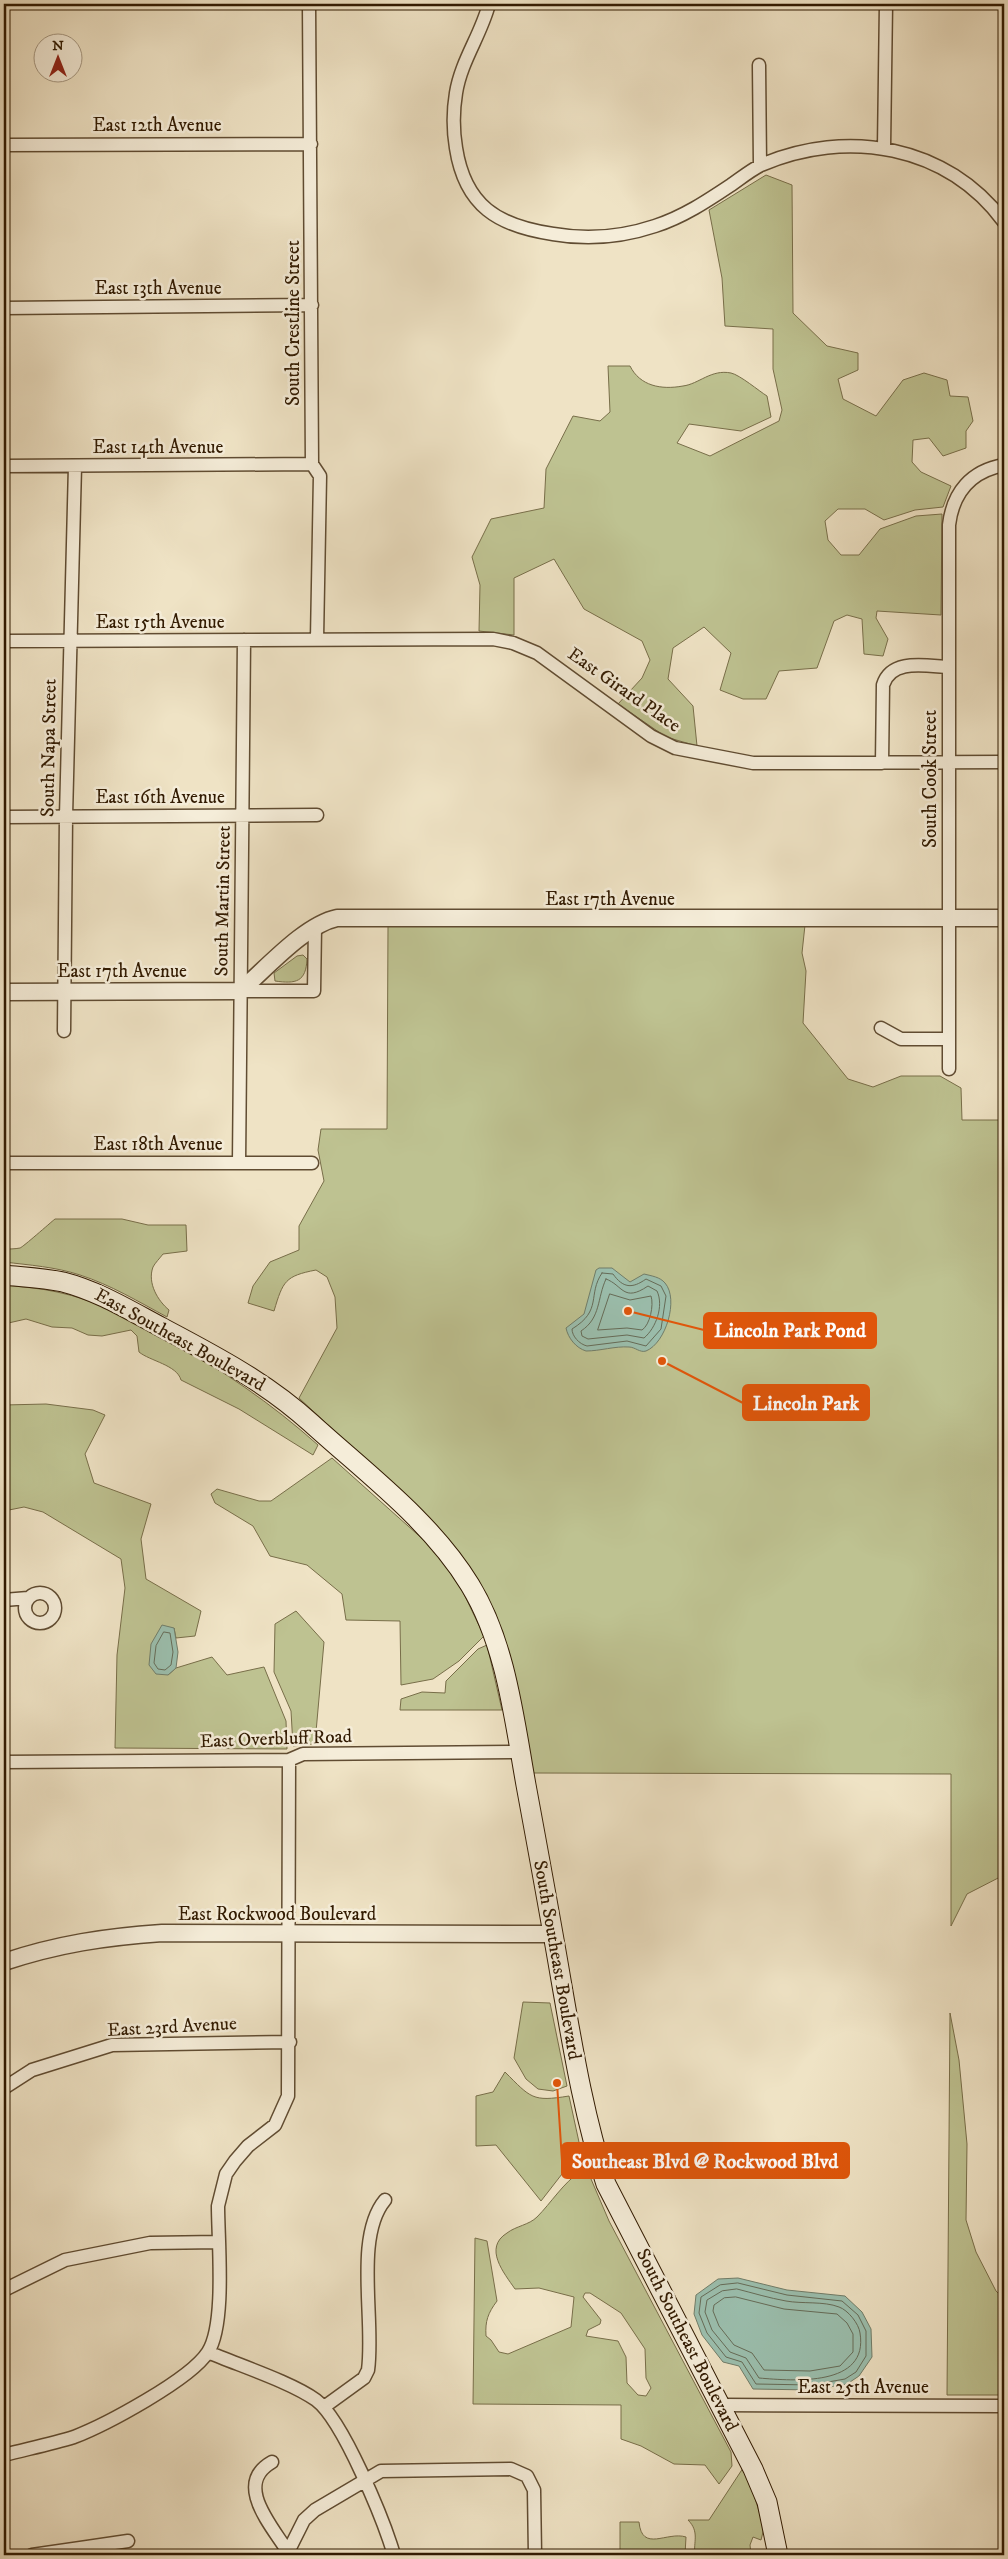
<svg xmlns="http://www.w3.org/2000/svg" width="1008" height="2559" font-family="'IM FELL DW Pica',serif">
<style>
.green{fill:#bec291;stroke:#786e49;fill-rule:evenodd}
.water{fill:#9bbfae;stroke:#717d69}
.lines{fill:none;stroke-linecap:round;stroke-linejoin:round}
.shore{stroke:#666c58;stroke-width:1}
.minor-casing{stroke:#604c32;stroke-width:15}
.tertiary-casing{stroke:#604c32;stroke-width:19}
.secondary-casing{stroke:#311a01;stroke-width:21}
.minor{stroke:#f5edd9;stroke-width:12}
.tertiary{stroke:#f5edd9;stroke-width:16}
.secondary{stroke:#f5edd9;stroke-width:19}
.labels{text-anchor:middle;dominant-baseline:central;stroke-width:5;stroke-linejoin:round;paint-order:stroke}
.street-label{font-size:19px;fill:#311a01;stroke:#f5edd9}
.leader{fill:none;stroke:#df560b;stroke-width:2}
.callout-dot{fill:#df560b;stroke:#f5edd9;stroke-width:2}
.callout{fill:#df560b;stroke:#df560b;stroke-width:2}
.callout-label{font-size:20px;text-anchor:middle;font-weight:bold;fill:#fff}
</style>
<rect width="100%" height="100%" fill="#efe3c5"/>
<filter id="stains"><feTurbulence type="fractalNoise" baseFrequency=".004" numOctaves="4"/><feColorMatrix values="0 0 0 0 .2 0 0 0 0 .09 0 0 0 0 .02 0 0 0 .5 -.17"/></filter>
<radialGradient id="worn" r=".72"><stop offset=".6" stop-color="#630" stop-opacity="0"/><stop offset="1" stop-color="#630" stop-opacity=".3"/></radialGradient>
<path class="green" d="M766 175 792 185 793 313 827 346 858 353V370L838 379 843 399 876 416 903 380 924 373 947 380 950 396 968 397 973 421 966 431V448L943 456 929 438 913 440 912 462 921 472 951 486 943 507 915 510 884 520 865 509H838L825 521 828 540 841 555H859L880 529 916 516 942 514 941 615 877 611 876 618 888 639 883 656 864 654 862 619 847 615 834 621 817 668 779 671 766 699H743L720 690 731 653 704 627 673 648 668 679 693 706 697 746 666 737 618 704 642 678 650 660 642 641 584 609 554 559 514 578V635L479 631 480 585 472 557 491 519 544 508 546 469 573 416 600 421 610 412 608 366H630C640 386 661 390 683 386 699 384 711 369 731 373 740 375 759 391 767 396L771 417 741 431 689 424 677 443 710 456 779 421 782 410 773 369V329L725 326 722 278 709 210Z
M805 925 802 953 806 971 803 1023 848 1079 873 1087 901 1076H940L961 1088 962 1120H1004V1780L1001 1782 1004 1806V1875L967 1894 951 1926V1774L532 1773 501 1630 367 1461 299 1398 337 1328 335 1297 327 1277 316 1270C285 1276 283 1281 274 1311L248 1303 253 1286 270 1262 299 1250V1226L324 1181 318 1150 321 1129H387L388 926Z
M303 955 307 959C306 982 296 984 275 981L274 973 297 956Z
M55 1219H122L148 1225H186L187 1251 163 1254C160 1258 155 1263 153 1267 147 1283 158 1301 169 1310L167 1317C139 1302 111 1285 80 1275 56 1267 29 1265 4 1262V1249C9 1249 15 1249 20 1248 23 1247 50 1223 55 1219Z
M4 1285C21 1287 40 1288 57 1292 96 1300 131 1319 165 1338 221 1369 271 1403 318 1445L313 1455 239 1409 181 1380C177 1365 150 1361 139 1352L137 1336 131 1330 102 1336 88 1335 72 1328 52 1327 26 1319 4 1324Z
M46 1404 93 1410 105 1415 85 1454 94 1483 151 1504 141 1539 146 1579 201 1611 195 1636 176 1638 174 1628 168 1675 176 1668 212 1657 227 1675 264 1667 286 1721 287 1749 115 1748 117 1655 125 1588 121 1559 43 1512 24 1507 4 1511V1405Z
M332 1458 436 1551 463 1592 484 1636 459 1661 433 1679 401 1685 400 1621 346 1620 342 1594 307 1565 270 1556 253 1526 215 1503 211 1494 217 1489 259 1501H271Z
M296 1611 324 1642 316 1732 312 1744 293 1746 291 1711 274 1672 275 1624Z
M487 1645 502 1710H400L401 1699 422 1692 445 1693 446 1681 478 1649Z
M523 2002 550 2003 567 2086 553 2091 538 2089 526 2079 514 2058Z
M950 2013 959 2060 967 2144 966 2220 976 2252 996 2291 1004 2299V2395H947Z
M505 2072C531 2098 532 2102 569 2096L582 2156 562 2174 541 2201 496 2145 476 2146V2096L493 2092Z
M580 2172H588L609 2221 731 2452 732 2466 719 2484 705 2465 674 2464 641 2446 621 2439V2405L473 2404 475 2238 487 2241 497 2301C488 2313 485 2321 486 2336L491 2340 499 2352 508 2354 571 2327 574 2297 539 2288 515 2289C504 2273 483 2248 507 2233 516 2226 529 2225 537 2217 551 2203 564 2182 580 2172ZM585 2293H590L621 2313 645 2349 646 2378 651 2388 646 2396 638 2395 627 2383 626 2357 618 2341 586 2336 588 2330 600 2324 601 2320 583 2297Z
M745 2465 764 2528 761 2540 753 2537 750 2545 751 2555H695C693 2542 700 2532 688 2520H709Z
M620 2522H639C642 2553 667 2531 686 2537L685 2555H620Z"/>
<path class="water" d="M599 1268H612L630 1282 644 1274C652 1276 660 1277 665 1283 679 1299 666 1343 646 1351 640 1353 635 1347 629 1347 615 1346 600 1351 586 1351 576 1348 568 1338 566 1328L584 1314 596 1270Z
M162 1625 174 1628 178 1652 176 1668 168 1675 156 1674 149 1665 151 1644Z
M738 2278 787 2290 845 2296 862 2312 871 2329 872 2357 859 2376 847 2384 811 2390 753 2389 739 2366 723 2362 702 2335 694 2314 696 2295 718 2279Z"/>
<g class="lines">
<path class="shore" d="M602 1273 613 1274C623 1288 632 1289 646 1279L661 1286 666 1296 661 1329 646 1346 627 1341 587 1346C579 1344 572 1336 572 1329 603 1310 587 1295 602 1273Z
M606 1279C623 1285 623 1303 648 1286L657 1291C664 1306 656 1328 644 1338L627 1335 588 1339 582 1336 581 1331C601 1318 597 1298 606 1279Z
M610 1294 630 1300 651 1296C654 1305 650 1325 642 1330L627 1328 598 1330Z
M164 1632 170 1633 173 1652 171 1665 165 1670 158 1669 154 1663 156 1646Z
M738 2283 787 2295 842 2301 858 2315 866 2331V2356L856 2372 845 2379 811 2385 756 2384 742 2362 726 2357 707 2333 699 2313 701 2297 720 2285Z
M737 2289C753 2293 769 2298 786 2301 802 2304 824 2301 839 2307 848 2310 859 2324 860 2333 869 2387 794 2381 759 2378L746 2358 730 2352 712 2330 705 2312 707 2300 722 2291Z
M736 2297 784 2309 837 2314 847 2323 853 2334V2352L840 2366 810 2371 764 2370 752 2353 734 2345 719 2326 713 2311 714 2305 724 2298Z"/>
<defs>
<path id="minor" d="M309 4 312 464 320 476 317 639
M489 4C481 35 461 61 456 93 453 111 453 130 456 148 465 206 498 226 553 234 587 240 622 237 655 226 683 217 707 201 731 185 741 178 751 170 761 165 847 128 947 145 1004 222
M759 65 760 165
M4 145 311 144
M884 147 886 4
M4 308 312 305
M4 466 312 464
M4 641 493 639 513 643 537 653 651 736 675 748 753 763 1004 762
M882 763 883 685C891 658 926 666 948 667
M4 817 317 815
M240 991H314L315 927
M881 1028 901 1039H949
M64 1031 66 816 75 466
M949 1069V525C953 492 971 471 1004 465
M4 1163H312
M239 1163 244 640
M25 1608a15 15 0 1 1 30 0a15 15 0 1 1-30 0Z
M4 1600 28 1598
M4 1762 289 1760 303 1754 520 1752
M4 2088 32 2070 112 2045 290 2042
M4 2290 65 2260 150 2243 218 2242
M208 2352C238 2365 291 2382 316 2400 343 2420 384 2521 394 2555
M721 2405 1004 2406
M324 2407 364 2378 368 2370C375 2321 354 2237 385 2200
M4 2455C27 2449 51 2444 74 2437 105 2425 190 2380 208 2352 226 2324 218 2241 218 2206L226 2174 235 2161 248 2146 275 2125 288 2096 289 1760
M272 2462C233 2484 272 2526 288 2552L304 2520 315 2510 381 2471 511 2469 527 2476 534 2490 535 2555
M32 2555 128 2541"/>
<path id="tertiary" d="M4 992 240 991C266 969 304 925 337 918H1004
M4 1962C58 1944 105 1937 162 1933L553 1934"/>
<path id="secondary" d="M4 1275C23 1277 44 1278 63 1282 98 1291 129 1310 161 1327 214 1355 266 1382 311 1423 366 1473 431 1521 470 1585 506 1644 514 1718 526 1785 538 1850 550 1915 561 1980 573 2049 584 2117 606 2184L753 2469 767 2502 778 2555"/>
</defs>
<use href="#minor" class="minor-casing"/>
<use href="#tertiary" class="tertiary-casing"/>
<use href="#secondary" class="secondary-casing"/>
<use href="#minor" class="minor"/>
<use href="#tertiary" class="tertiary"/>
<use href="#secondary" class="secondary"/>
</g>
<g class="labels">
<g class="street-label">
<text x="157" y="125">East 12th Avenue</text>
<text x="158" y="288">East 13th Avenue</text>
<text transform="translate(293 323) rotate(-90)">South Crestline Street</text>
<text x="158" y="447">East 14th Avenue</text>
<text x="160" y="622">East 15th Avenue</text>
<text transform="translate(624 690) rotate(35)">East Girard Place</text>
<text transform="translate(49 748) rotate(-89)">South Napa Street</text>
<text transform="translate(930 779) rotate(-90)">South Cook Street</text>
<text x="160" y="797">East 16th Avenue</text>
<text x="610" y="899">East 17th Avenue</text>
<text transform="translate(223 901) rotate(-89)">South Martin Street</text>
<text x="122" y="971">East 17th Avenue</text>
<text x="158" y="1144">East 18th Avenue</text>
<text transform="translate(180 1340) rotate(29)">East Southeast Boulevard</text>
<text transform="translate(276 1739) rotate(-2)">East Overbluff Road</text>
<text x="277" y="1914">East Rockwood Boulevard</text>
<text transform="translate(557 1960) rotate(80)">South Southeast Boulevard</text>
<text transform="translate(172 2027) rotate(-3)">East 23rd Avenue</text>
<text transform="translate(687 2340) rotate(63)">South Southeast Boulevard</text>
<text x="863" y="2387">East 25th Avenue</text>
</g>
</g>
<path class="leader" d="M628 1311L704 1330M662 1361L743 1403M557 2083L562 2161"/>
<g class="callout-dot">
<circle cx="628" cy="1311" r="5"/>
<circle cx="662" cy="1361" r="5"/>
<circle cx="557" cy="2083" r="5"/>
</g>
<g class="callout">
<rect x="704" y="1313" width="172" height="35" rx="5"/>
<rect x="743" y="1385" width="126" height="35" rx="5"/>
<rect x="562" y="2143" width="287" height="35" rx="5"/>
</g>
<g class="callout-label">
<text x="790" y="1337">Lincoln Park Pond</text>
<text x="806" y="1410">Lincoln Park</text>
<text x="705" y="2168">Southeast Blvd @ Rockwood Blvd</text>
</g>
<rect width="1008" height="2559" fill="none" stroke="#efe3c5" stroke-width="20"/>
<rect x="5" y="5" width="998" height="2549" fill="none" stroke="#311a01" stroke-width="2.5"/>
<rect x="10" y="10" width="988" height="2539" fill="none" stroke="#311a01"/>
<g transform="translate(58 58)"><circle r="24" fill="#f5edd9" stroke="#a79983"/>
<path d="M0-4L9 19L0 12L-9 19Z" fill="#8f2418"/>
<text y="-8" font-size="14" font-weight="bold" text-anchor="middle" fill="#311a01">N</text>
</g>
<rect width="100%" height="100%" filter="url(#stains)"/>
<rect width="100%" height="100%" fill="url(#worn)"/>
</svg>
